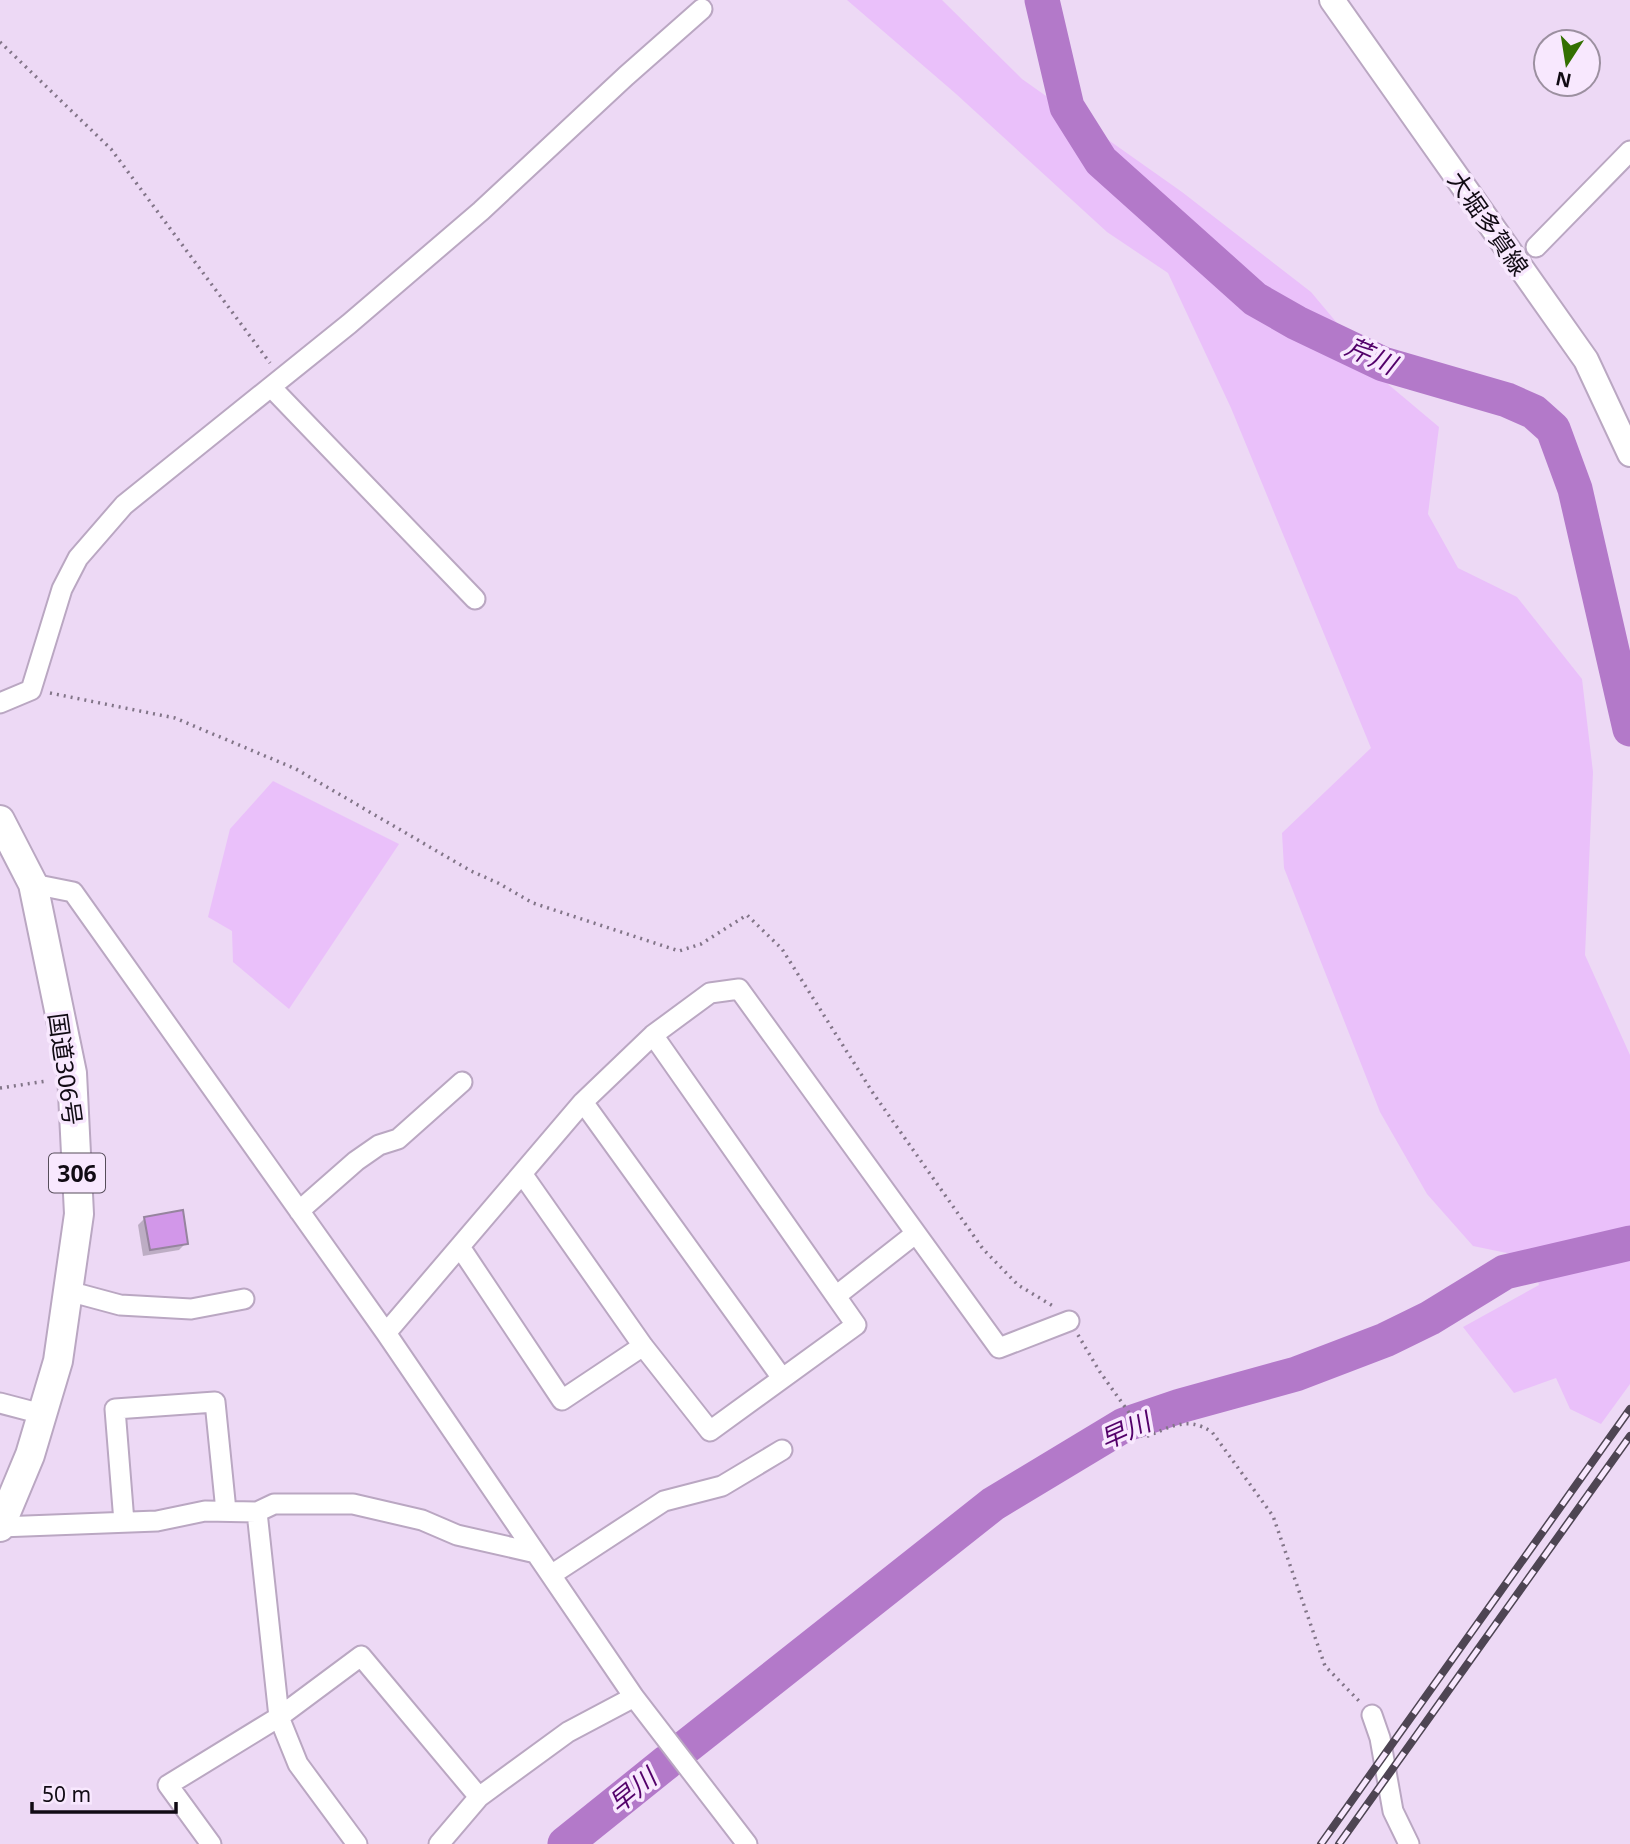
<svg xmlns="http://www.w3.org/2000/svg" width="1630" height="1844" font-family="'Noto Sans','Noto Sans JP',sans-serif">
<style>
.green{fill:#eac0fa}
.shadow{fill:#0003}
.lines{fill:none;stroke-linecap:round;stroke-linejoin:round}
.river{stroke:#b379c9;stroke-width:35}
.building{fill:#d297e9;stroke:#96849e;stroke-width:2}
.minor-casing{stroke:#baa7c2;stroke-width:23}
.major-casing{stroke:#baa7c2;stroke-width:28}
.highway-casing{stroke:#baa7c2;stroke-width:32}
.path{stroke:#827588;stroke-width:3.5;stroke-dasharray:2 5;stroke-linecap:butt}
.minor{stroke:#fff;stroke-width:19}
.major{stroke:#fff;stroke-width:24}
.highway{stroke:#fff;stroke-width:28}
.rail-casing{stroke:#4e4553;stroke-width:8}
.rail{stroke:#f8e8fe;stroke-width:5;stroke-dasharray:16;stroke-linecap:butt}
.labels{text-anchor:middle;dominant-baseline:central;stroke-width:7;stroke-linejoin:round;paint-order:stroke}
.shield{fill:#f8e8fe;stroke:#564d5a;stroke-width:2}
.shield-label{font-size:23px;font-weight:bold;fill:#110b14}
.street-label{font-size:24px;fill:#110b14;stroke:#f8e8fe}
.water-label{font-size:26px;font-style:italic;fill:#53016a;stroke:#f8e8fe}
</style>
<rect width="100%" height="100%" fill="#edd9f5"/>
<path class="green" d="M847 0H942L1022 79 1182 192 1311 292 1389 385 1439 427 1428 514 1458 568 1517 597 1582 679 1593 772 1585 955 1630 1055V1384L1601 1424 1570 1409 1556 1378 1514 1393 1463 1327 1539 1285 1531 1258 1473 1246 1427 1194 1380 1112 1284 868 1282 833 1371 748 1231 408 1168 273 1107 232 955 93Z
M273 781 399 844 289 1009 233 962 232 931 208 917 230 829Z"/>
<path class="shadow" d="M145 1218 186 1243 179 1250 143 1256 138 1225Z"/>
<g class="lines">
<path class="river" d="M1042 0 1067 107 1101 161 1255 299 1297 323 1383 364 1507 400 1534 412 1553 429 1575 489 1630 729
M687 1746 993 1504 1124 1425 1180 1406 1296 1374 1385 1340 1430 1318 1505 1272 1630 1243
M565 1844 667 1762"/>
</g>
<path class="building" d="M183 1210 188 1244 150 1250 144 1217Z"/>
<g class="lines">
<defs>
<path id="minor" d="M1536 247 1630 151
M271 387 475 599
M0 703 31 690 62 589 78 558 124 505 349 324 481 211 626 76 702 9
M33 884 73 892 386 1333 634 1697 747 1844
M583 1102 782 1378
M523 1175 643 1346 710 1431 856 1325 653 1035
M299 1211 356 1161 379 1145 398 1139 462 1082
M460 1247 562 1400 643 1346
M68 1291 120 1305 191 1309 244 1299
M836 1296 915 1234
M386 1333 583 1102 653 1035 710 993 739 989 999 1348 1069 1321
M0 1403 42 1414
M257 1512 279 1717 298 1764 357 1844
M124 1522 115 1409 215 1402 226 1511
M0 1527 157 1521 205 1511 257 1512 274 1504H353L422 1520 457 1535 536 1553
M551 1575 664 1501 722 1486 782 1450
M1372 1715 1380 1738 1393 1811 1409 1844
M211 1844 168 1785 279 1717 361 1656 479 1797
M439 1844 479 1797 568 1732 634 1697"/>
<path id="major" d="M1332 0 1586 360 1630 454"/>
<path id="highway" d="M0 820 33 884 72 1073 79 1214 58 1361 30 1455 0 1527"/>
</defs>
<use href="#minor" class="minor-casing"/>
<use href="#major" class="major-casing"/>
<use href="#highway" class="highway-casing"/>
<path class="path" d="M0 42 111 149 270 363
M50 693 175 718 296 769 471 871 498 883 533 903 679 951 701 944 747 915 782 949 873 1093 983 1249 1018 1285 1053 1306
M0 1088 47 1081
M1078 1335 1100 1372 1130 1414 1143 1438C1169 1428 1186 1415 1212 1432L1273 1516 1325 1666 1360 1702"/>
<use href="#minor" class="minor"/>
<use href="#major" class="major"/>
<use href="#highway" class="highway"/>
<defs>
<path id="rail" d="M1321 1844 1630 1409
M1339 1844 1630 1436"/>
</defs>
<use href="#rail" class="rail-casing"/>
<use href="#rail" class="rail"/>
</g>
<g class="labels">
<rect class="shield" x="49" y="1153.5" width="56" height="39" rx="5"/>
<g class="shield-label">
<text x="77" y="1173">306</text>
</g>
<g class="street-label">
<text transform="translate(1489 223) rotate(55)">大堀多賀線</text>
<text transform="translate(66 1069) rotate(82)">国道306号</text>
</g>
<g class="water-label">
<text transform="translate(1371 355) rotate(24)">芹川</text>
<text transform="translate(1125 1430) rotate(-24)">早川</text>
<text transform="translate(632 1790) rotate(-39)">早川</text>
</g>
</g>
<g transform="translate(1567 63) rotate(192)"><circle r="33" fill="#f8e8fe" stroke="#9c90a0" stroke-width="2"/>
<path d="M0-5L12 26L0 18L-12 26Z" fill="#337001"/>
<text y="-10" font-size="19" font-weight="bold" text-anchor="middle" fill="#110b14">N</text>
</g>
<path d="M32 1802v10h144v-10" fill="none" stroke="#110b14" stroke-width="3.5"/>
<text x="42" y="1802" font-size="21" fill="#110b14" stroke="#f8e8fe" stroke-width="5" paint-order="stroke">50 m</text>
</svg>
